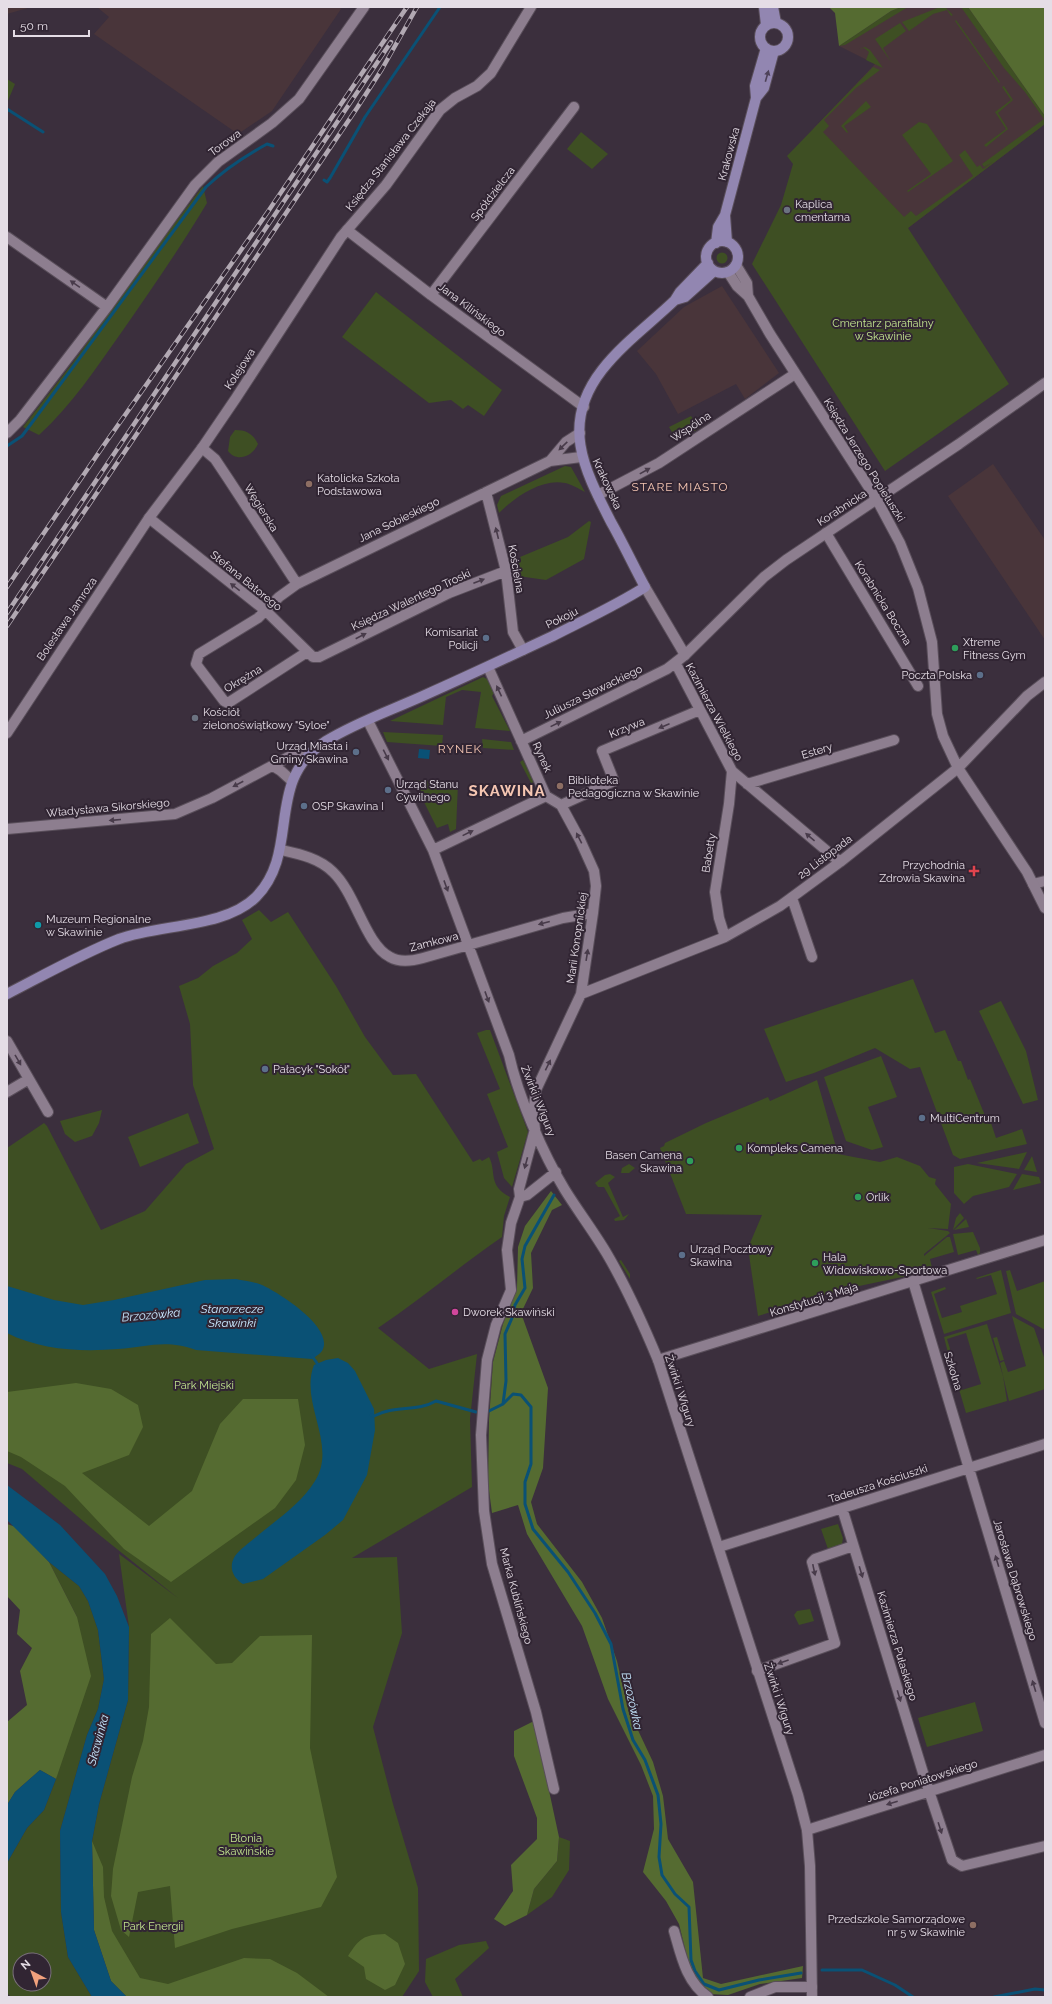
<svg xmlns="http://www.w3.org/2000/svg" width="1052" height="2004" font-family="Raleway,sans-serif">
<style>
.commercial{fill:#49353a}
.green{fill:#3e4f23;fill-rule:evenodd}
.forest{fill:#556b31}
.water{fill:#0a5175}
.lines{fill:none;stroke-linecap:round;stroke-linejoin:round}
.stream{stroke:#0a5175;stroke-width:3}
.minor-casing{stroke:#594e5a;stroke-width:12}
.tertiary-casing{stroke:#594e5a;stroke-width:12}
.secondary-casing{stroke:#594e5a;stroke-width:12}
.minor{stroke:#8d7e8f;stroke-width:10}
.tertiary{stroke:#8d7e8f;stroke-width:10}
.secondary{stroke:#9286b1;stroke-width:10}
.rail-casing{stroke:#b2a9b3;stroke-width:4.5}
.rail{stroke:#312533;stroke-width:3;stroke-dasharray:9;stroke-linecap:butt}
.oneway{fill:#4e4259}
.oneway2{fill:#483b4a}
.worship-dot{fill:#6b7280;stroke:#312533;stroke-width:1.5}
.education-dot{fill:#8d6e63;stroke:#312533;stroke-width:1.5}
.service-dot{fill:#5c6f8a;stroke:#312533;stroke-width:1.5}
.leisure-dot{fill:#2e9e5b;stroke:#312533;stroke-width:1.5}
.health-dot{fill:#e0444e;stroke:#312533;stroke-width:1.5}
.culture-dot{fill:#0f9aa8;stroke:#312533;stroke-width:1.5}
.hotel-dot{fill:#d1479c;stroke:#312533;stroke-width:1.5}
.labels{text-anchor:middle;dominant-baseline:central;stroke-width:4;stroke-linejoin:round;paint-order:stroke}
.street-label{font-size:11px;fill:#e5dde6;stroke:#312533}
.poi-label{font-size:11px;fill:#e5dde6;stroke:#312533;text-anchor:start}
.park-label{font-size:11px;fill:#c2e58f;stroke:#312533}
.neighbourhood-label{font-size:12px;letter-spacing:1px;fill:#f5c6b2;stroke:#312533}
.water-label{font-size:12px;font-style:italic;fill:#c7e8ff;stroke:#312533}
.district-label{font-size:15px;font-weight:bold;letter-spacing:1px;fill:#f5c6b2;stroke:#312533}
</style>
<rect width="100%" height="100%" fill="#3b2f3d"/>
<path class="commercial" d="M7 7H31L7 14Z
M97 7H339L341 9 272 111 238 134 94 34 109 17Z
M901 7H968L1045 116V124L908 228 814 128 875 64 839 46Z
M722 286 779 373 745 399 736 384 678 414 656 374 637 351 684 307Z
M993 464 1045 540V640L948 496Z"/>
<path class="green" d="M901 7H908L845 45 839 46 891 11Z
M940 7 946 8 953 15 951 16 947 10 933 14 909 31 902 22Z
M961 7H968L1045 116V124L908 228 1009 384 885 471 752 264 781 205 793 164 787 156 873 67 880 70 856 88 824 120 829 126 823 132 904 217 911 211 916 216 973 176 959 155 965 150 977 167 980 165 983 169 993 162 984 167 982 164 1044 119 1025 92 1004 68Z
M956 20 1000 82 999 83 955 21Z
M900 23 906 31 883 48 891 62 875 39Z
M865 47 870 50 883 68 866 60 869 52 864 48 859 49Z
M7 79 15 84 7 103Z
M1004 86 1013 100 998 113 1008 129 986 147 984 145 1006 129 995 112 1011 100 1002 87Z
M866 101 871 107 844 126 848 132 847 133 841 126Z
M919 122 927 124 953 161 908 192 907 191 931 174 902 135Z
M581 132 608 154 592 169 567 149Z
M203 186 207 203C180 248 151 290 121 333 96 368 72 405 39 435L23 427 74 361 174 224Z
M716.5 258a5.5 5.5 0 1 1 11 0a5.5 5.5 0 1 1-11 0Z
M376 292 502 390 484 416 468 405 463 409 451 400 429 403 342 337Z
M691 416 699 428 695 431 681 428 672 432 669 427Z
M235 430C247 430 253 434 258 444 253 456 237 463 228 451L230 437Z
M565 466 571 467 585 492C579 489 571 484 565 483 542 478 515 497 499 513L497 505 501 496Z
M589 521 591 522 584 559 546 580 518 576 514 562 521 559 520 557 568 537Z
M483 677 487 679 494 693 492 696 510 731 475 728 481 692 462 690 446 697 443 725 390 721Z
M383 732 443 735 442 746 387 742Z
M482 739 511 742 514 750 483 748Z
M523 760 534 782 531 783 520 762Z
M413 780 458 784 456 829 450 832 448 824 437 828Z
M259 910 271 922 288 912 336 986 365 1037 393 1075 416 1074 473 1162 480 1159 482 1161 489 1157C497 1172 487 1185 510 1197L504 1216 502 1237C460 1266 421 1299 378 1328L429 1369 477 1354 470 1419 472 1487 352 1558 397 1557 402 1633 373 1727 393 1804 418 1888 419 1971 402 1997H127L111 1981 92 1841 99 1804 128 1700 129 1627 119 1554 178 1598 97 1533 22 1469 7 1463V1148L44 1123 47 1126 101 1230 145 1211 186 1164 214 1149 193 1085 190 1024 179 986 198 978 213 966 237 953 252 939 242 920Z
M913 979 935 1033 945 1030 958 1061H961L968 1080 970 1079 986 1118 989 1117 996 1138 1022 1129 1027 1144 960 1159 953 1155 920 1067 910 1069 875 1048 814 1073 786 1082 764 1029Z
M1001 1001 1026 1051 1038 1100 1023 1104 979 1011Z
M486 1030H490L528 1132 512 1187 504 1178 497 1152 508 1147 487 1094 500 1089 477 1033Z
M881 1056 897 1097 868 1107 883 1147 872 1150 846 1141 824 1077Z
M817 1080 838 1154 880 1162 897 1157 920 1166 929 1177 936 1179 935 1184 951 1204 948 1229 928 1228 948 1231 950 1233 924 1254V1256L947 1237H950L954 1252 930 1259 932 1268 921 1273 845 1289 758 1316 748 1248 762 1215 686 1214 660 1148 664 1146 665 1143 706 1123 768 1097 770 1101Z
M102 1110 99 1123 92 1136 75 1142 65 1134 60 1121Z
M188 1113 199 1143 140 1167 128 1137Z
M1027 1152 1019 1169 977 1163Z
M1032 1156 1037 1172 1024 1170Z
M629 1164 635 1168 629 1173H621L622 1168Z
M968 1164 1017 1174 1009 1187 973 1196 964 1204 954 1193V1167Z
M610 1174 615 1177 608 1183 623 1217 629 1214 624 1220 615 1221 614 1219 620 1216 604 1187H598L595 1183 605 1175Z
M1022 1174 1039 1177 1041 1183 1013 1190Z
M960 1213 964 1218 953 1230 956 1218Z
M966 1219 969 1227 954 1230Z
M973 1232 980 1248V1253L978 1255 976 1250 958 1255 953 1234Z
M621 1260 630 1274V1279L619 1261Z
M1001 1270 1011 1313 944 1334 931 1292 945 1287 946 1289 934 1294 942 1318 962 1312 960 1306 997 1294 991 1275 977 1279 976 1278Z
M1010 1270 1017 1291 1045 1281V1330L1016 1314 1006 1271Z
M1012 1316 1034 1328 1045 1360V1389L1009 1401 1000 1363 1004 1361 1008 1372 1026 1366Z
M987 1324 1003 1376 1007 1401 966 1413 956 1379H958L962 1390 981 1384 966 1333 947 1339 951 1352 948 1353 944 1337Z
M997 1337 1004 1360 1000 1361 993 1338Z
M951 1353 958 1377H955L948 1354Z
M838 1524 843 1538 842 1544 828 1549 821 1529Z
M49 1562 79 1586 88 1601 98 1630 104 1679 98 1709 87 1735 60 1831 61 1912 68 1957 92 1997H11L7 1993V1863L27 1828 44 1810 56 1779 77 1617ZM20 1960H44V1984H20Z
M810 1609 814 1621 799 1625 794 1615 797 1611Z
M975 1702 983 1731 927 1747 918 1718Z
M559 1837 570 1841 569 1870 552 1897 527 1915 534 1889 557 1861Z
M486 1941 489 1948 455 1979 463 1997H433L425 1982 426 1959 459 1945Z"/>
<path class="forest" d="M829 7H901L891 11 839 46 835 13Z
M968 7H1045V116Z
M551 1191 562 1205 552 1210 531 1253 533 1288 521 1313 548 1388 543 1468 531 1502 537 1524 582 1582 602 1618 617 1661 628 1709 653 1762 663 1796 668 1839 693 1882 703 1978 721 1984 803 1966 802 1978 760 1984 728 1995 709 1994 693 1981 679 1924 666 1901 643 1872 654 1829 653 1796 641 1765 608 1699 582 1626 527 1534 518 1505 492 1513 488 1483 489 1420 493 1362 503 1324 517 1288 518 1247 525 1226Z
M76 1383 111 1389 138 1405 143 1427 129 1455 82 1473 149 1526 192 1491 220 1424 243 1399H298L305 1445 296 1480 275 1508 171 1582 124 1549 65 1486 21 1457 7 1451V1392Z
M7 1524 16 1527 49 1562 77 1617 91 1676 56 1779 40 1770 15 1792 7 1805V1722L27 1705 20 1671 32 1648 17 1634 20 1610 7 1596Z
M170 1618 216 1664 232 1663 260 1636 312 1635 310 1748 337 1877 321 1907 232 1929 175 1948 170 1886 138 1892 129 1937 121 1930 111 1896 113 1869 132 1777 143 1741 149 1707 151 1634Z
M534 1721 559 1837 557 1861 534 1889 527 1915 505 1926 494 1919 513 1891 511 1865 537 1839V1818L514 1756V1731Z
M92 1841 103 1867 104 1897 112 1931 140 1978 168 1984 244 1958 270 1959 297 1973 329 1997H127L111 1981 94 1930Z
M385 1934 398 1943 405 1964 395 1985 385 1990 366 1979 364 1967 348 1956C360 1938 363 1935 385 1934Z"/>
<path class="water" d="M419 749 430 750 429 759 418 758Z
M236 1279C245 1281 257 1282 266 1287 282 1295 332 1327 323 1349 321 1354 316 1356 312 1359L196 1350C166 1339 147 1347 118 1349 81 1352 40 1350 7 1333V1286L54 1300 83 1305 114 1300 205 1280Z
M338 1358 348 1363 355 1371 374 1409 375 1430 367 1475 343 1520 325 1535 263 1579 243 1584C233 1578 228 1567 235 1556 240 1549 249 1543 256 1537 276 1520 301 1504 315 1481 338 1444 299 1403 314 1365L326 1360Z
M7 1485 60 1525 105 1574 117 1596 129 1627 128 1700 99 1804 92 1841 94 1930 111 1981 127 1997H92L68 1957 61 1912 60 1831 87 1735 98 1709 104 1679 98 1630 88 1601 79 1586 49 1562 7 1520Z
M40 1770 56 1779 44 1810 27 1828 7 1863V1805L15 1792Z"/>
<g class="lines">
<path class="stream" d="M7 109 43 132
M324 180 327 182 330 178 365 117 440 7
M7 446 22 436 28 428 206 187C225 169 245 156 267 144L273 146
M312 1356 319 1366
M503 1404 506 1381 505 1334 512 1318 515 1305 525 1288 522 1259 525 1246 554 1195
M489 1411 503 1404 513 1394 521 1395 531 1407V1464L525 1482V1504L533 1529 568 1572 595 1613 611 1644 623 1709 633 1740 645 1760 658 1795 661 1824 659 1857 662 1875 675 1894 689 1907 691 1960 695 1971 704 1984 719 1990 759 1980 801 1973
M371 1415 374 1416C395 1405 417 1412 436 1401L476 1412
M822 1970H862L895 1985 913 1997
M994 1997 1035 1989 1045 1990"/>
<defs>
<path id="minor" d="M347 230 431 295 584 407
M7 237 107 307
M431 295 574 107
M7 433 20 420 107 307 195 185 218 162 272 123 299 99 364 7
M202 448 215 459 229 480 297 584
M550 461 566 442 580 433
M486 492 506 571 513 632 523 650
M598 495 659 463 795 374
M149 518 266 611 313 657H319L449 593 506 571
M826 533 918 686
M307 652 228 703 224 701 196 664 199 654 258 618 279 597 297 584 550 461 581 457
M676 664 732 771 840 862
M488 667 546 796
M368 721 433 850 509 1055C518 1096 543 1154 565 1190 578 1211 594 1232 607 1254 627 1288 643 1324 658 1360
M521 741 667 669 685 655
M273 766 281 771 292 781
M747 784 894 740
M546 796 561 805 580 840 594 871 596 886 593 913 581 994 536 1090 533 1114 535 1129 519 1189 520 1197 511 1223 507 1250 511 1290 496 1325 487 1360 481 1435 484 1511 492 1564 536 1712 554 1789
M561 805 614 781 602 751 700 710
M7 829 175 814 212 798 296 753H311
M281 850C299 854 319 858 333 872 356 894 365 944 390 957 400 963 412 961 423 958L563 918 593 913
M433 850 546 796
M1033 884 1045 881
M792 898 812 957
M725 937 719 918 715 892 729 804 732 771
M581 994 725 937 780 906 840 862 958 768
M7 1041 48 1112
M7 1092 29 1079
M520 1197 527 1195 556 1172
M913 1281 1045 1723
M842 1508 924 1776 952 1860 962 1866 1045 1846
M719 1547 1045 1444
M757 1671 835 1643 812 1562 815 1559 853 1546
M807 1830 1045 1755
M674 1931C681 1955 686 1982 708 1997
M750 1997 775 1987H812"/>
<path id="tertiary" d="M736 265 747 283 748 296
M728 272 737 286 748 296 770 334 877 500 900 543 918 588 932 642 937 714 943 736 958 768 1027 872 1045 908
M645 587 685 655 764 577 786 560 959 444 1045 383
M7 733 149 518 202 448 236 398 341 237 386 185 440 110 455 98 477 86 491 73 531 7
M958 768 1027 696 1045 682
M812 1997 810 1866 807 1830 798 1795 658 1360 1045 1240"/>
<path id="secondary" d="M764 7 766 25
M773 7 776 23
M760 37a14 14 0 1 1 28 0a14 14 0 1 1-28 0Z
M756 98 764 88 774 51
M706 257a16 16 0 1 1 32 0a16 16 0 1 1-32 0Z
M727 242 725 215 756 98 755 86 766 48
M716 243 718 227 725 215
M675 300 685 297 714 271
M7 994C44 975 81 954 119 939 160 924 225 928 256 897 302 850 263 781 326 741 357 722 392 710 425 695 468 676 510 656 553 636 584 620 615 606 645 587 633 565 623 543 611 522 584 469 560 424 602 370 622 344 651 323 675 300L680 292 708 263"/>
</defs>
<use href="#minor" class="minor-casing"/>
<use href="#tertiary" class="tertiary-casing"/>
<use href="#secondary" class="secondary-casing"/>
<use href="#minor" class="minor"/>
<use href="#tertiary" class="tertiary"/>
<use href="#secondary" class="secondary"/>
<defs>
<path id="rail" d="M7 587 104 445 267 213 407 7
M7 613 391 42
M7 626 357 108 382 69 417 7"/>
</defs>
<use href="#rail" class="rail-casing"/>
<use href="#rail" class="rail"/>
</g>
<defs><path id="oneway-solid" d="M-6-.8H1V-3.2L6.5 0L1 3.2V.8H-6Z"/></defs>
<use class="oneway" href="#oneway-solid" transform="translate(767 76) rotate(-74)"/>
<g class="oneway2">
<use href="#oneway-solid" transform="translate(75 284) rotate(-145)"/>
<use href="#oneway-solid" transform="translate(563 446) rotate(136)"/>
<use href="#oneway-solid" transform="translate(645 471) rotate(-29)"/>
<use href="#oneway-solid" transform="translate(497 533) rotate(-104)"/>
<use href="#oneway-solid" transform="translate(479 581) rotate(-21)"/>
<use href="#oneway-solid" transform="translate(235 587) rotate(-142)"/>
<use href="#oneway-solid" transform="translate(361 636) rotate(-27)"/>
<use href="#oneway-solid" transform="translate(499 691) rotate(-115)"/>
<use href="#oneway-solid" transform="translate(556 724) rotate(-26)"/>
<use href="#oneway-solid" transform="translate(664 726) rotate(157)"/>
<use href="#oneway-solid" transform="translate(386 755) rotate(63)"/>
<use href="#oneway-solid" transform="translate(238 784) rotate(152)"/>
<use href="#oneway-solid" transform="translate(115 820) rotate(175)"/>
<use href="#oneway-solid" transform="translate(468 833) rotate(-26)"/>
<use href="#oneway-solid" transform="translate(810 837) rotate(-140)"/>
<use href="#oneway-solid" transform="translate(579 838) rotate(-117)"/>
<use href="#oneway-solid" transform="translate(446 886) rotate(70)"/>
<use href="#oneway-solid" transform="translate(544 923) rotate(165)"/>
<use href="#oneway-solid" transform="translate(587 955) rotate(-81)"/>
<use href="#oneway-solid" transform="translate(487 997) rotate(70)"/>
<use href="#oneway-solid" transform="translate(18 1060) rotate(60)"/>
<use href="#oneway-solid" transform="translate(548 1065) rotate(-64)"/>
<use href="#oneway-solid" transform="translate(526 1163) rotate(105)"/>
<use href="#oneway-solid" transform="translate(997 1561) rotate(-107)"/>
<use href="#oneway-solid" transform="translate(814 1570) rotate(78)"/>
<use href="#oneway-solid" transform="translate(861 1572) rotate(73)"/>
<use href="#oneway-solid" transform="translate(783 1662) rotate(160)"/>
<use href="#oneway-solid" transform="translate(1034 1686) rotate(-107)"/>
<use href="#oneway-solid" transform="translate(899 1696) rotate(73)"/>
<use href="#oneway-solid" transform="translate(892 1803) rotate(162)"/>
<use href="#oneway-solid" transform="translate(940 1828) rotate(72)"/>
</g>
<g class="worship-dot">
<circle cx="787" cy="210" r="4"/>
<circle cx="195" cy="718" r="4"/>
</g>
<g class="education-dot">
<circle cx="309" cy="484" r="4"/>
<circle cx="560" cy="786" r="4"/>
<circle cx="973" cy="1925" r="4"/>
</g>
<g class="service-dot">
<circle cx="486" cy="638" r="4"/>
<circle cx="980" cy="675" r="4"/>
<circle cx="356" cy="752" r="4"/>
<circle cx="388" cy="790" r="4"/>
<circle cx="304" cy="806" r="4"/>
<circle cx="265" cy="1069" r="4"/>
<circle cx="922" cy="1118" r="4"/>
<circle cx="682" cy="1255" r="4"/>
</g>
<g class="leisure-dot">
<circle cx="955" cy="648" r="4"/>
<circle cx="739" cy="1148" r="4"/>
<circle cx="690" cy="1161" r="4"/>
<circle cx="858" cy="1197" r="4"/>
<circle cx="815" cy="1263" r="4"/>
</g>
<path class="health-dot" d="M972 865h4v4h4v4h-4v4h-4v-4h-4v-4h4z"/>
<circle class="culture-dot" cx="38" cy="925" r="4"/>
<circle class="hotel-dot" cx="455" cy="1312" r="4"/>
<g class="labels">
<g class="street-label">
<text transform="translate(225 143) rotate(-36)">Torowa</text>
<text transform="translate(729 154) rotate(-75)">Krakowska</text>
<text transform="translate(391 155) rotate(-52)">Księdza Stanisława Czekaja</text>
<text transform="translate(493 194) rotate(-53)">Spółdzielcza</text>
<text transform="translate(472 310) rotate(37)">Jana Kilińskiego</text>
<text transform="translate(240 369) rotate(-57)">Kolejowa</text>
<text transform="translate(691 427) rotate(-34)">Wspólna</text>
<text transform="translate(864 460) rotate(58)">Księdza Jerzego Popiełuszki</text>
<text transform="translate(607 484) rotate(65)">Krakowska</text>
<text transform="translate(261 508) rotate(58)">Węgierska</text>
<text transform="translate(842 508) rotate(-33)">Korabnicka</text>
<text transform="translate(399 520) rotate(-26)">Jana Sobieskiego</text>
<text transform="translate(516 569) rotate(80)">Kościelna</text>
<text transform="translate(246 581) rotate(39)">Stefana Batorego</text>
<text transform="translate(411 600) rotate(-25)">Księdza Walentego Troski</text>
<text transform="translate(883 603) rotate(58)">Korabnicka Boczna</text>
<text transform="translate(562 618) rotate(-26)">Pokoju</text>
<text transform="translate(67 619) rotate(-56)">Bolesława Jamroza</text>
<text transform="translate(243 679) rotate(-31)">Okrężna</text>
<text transform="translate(593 692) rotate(-26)">Juliusza Słowackiego</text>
<text transform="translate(714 712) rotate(62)">Kazimierza Wielkiego</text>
<text transform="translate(627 728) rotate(-22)">Krzywa</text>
<text transform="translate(817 751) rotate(-17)">Estery</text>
<text transform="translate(542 757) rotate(66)">Rynek</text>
<text transform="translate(108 808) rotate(-5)">Władysława Sikorskiego</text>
<text transform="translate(709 853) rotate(-81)">Babetty</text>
<text transform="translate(825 857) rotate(-37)">29 Listopada</text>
<text transform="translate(577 938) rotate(-82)">Marii Konopnickiej</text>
<text transform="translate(434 942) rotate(-14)">Zamkowa</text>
<text transform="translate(538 1101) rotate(68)">Żwirki i Wigury</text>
<text transform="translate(814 1300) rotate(-17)">Konstytucji 3 Maja</text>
<text transform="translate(953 1371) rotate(73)">Szkolna</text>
<text transform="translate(680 1391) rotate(72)">Żwirki i Wigury</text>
<text transform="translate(878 1484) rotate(-18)">Tadeusza Kościuszki</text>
<text transform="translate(1015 1580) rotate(73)">Jarosława Dąbrowskiego</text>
<text transform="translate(516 1596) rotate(75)">Marka Kublińskiego</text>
<text transform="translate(897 1646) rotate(73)">Kazimierza Pułaskiego</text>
<text transform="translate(779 1699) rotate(72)">Żwirki i Wigury</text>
<text transform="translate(922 1781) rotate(-18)">Józefa Poniatowskiego</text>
</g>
<g class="poi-label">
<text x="795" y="204">Kaplica<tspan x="795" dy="13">cmentarna</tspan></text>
<text x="317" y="478">Katolicka Szkoła<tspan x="317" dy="13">Podstawowa</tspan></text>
<text x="478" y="632" text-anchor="end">Komisariat<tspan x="478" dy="13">Policji</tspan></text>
<text x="963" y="642">Xtreme<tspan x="963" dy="13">Fitness Gym</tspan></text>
<text x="972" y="675" text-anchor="end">Poczta Polska</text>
<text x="203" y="712">Kościół<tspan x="203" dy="13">zielonoświątkowy "Syloe"</tspan></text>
<text x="348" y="746" text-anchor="end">Urząd Miasta i<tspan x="348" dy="13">Gminy Skawina</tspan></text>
<text x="568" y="780">Biblioteka<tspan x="568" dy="13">Pedagogiczna w Skawinie</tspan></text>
<text x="396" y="784">Urząd Stanu<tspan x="396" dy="13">Cywilnego</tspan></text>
<text x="312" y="806">OSP Skawina I</text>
<text x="965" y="865" text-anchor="end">Przychodnia<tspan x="965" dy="13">Zdrowia Skawina</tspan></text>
<text x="46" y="919">Muzeum Regionalne<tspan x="46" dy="13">w Skawinie</tspan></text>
<text x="273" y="1069">Pałacyk "Sokół"</text>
<text x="930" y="1118">MultiCentrum</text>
<text x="747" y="1148">Kompleks Camena</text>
<text x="682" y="1155" text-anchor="end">Basen Camena<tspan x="682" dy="13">Skawina</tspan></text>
<text x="866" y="1197">Orlik</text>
<text x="690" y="1249">Urząd Pocztowy<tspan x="690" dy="13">Skawina</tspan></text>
<text x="823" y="1257">Hala<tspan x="823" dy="13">Widowiskowo-Sportowa</tspan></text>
<text x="463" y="1312">Dworek Skawiński</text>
<text x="965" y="1919" text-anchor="end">Przedszkole Samorządowe<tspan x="965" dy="13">nr 5 w Skawinie</tspan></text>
</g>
<g class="park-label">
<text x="883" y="323">Cmentarz parafialny<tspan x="883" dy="13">w Skawinie</tspan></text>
<text x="204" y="1385">Park Miejski</text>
<text x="246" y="1838">Błonia<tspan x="246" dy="13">Skawińskie</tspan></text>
<text x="153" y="1926">Park Energii</text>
</g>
<g class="neighbourhood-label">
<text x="680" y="487">STARE MIASTO</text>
<text x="460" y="749">RYNEK</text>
</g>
<g class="water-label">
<text x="232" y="1309">Starorzecze<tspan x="232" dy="14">Skawinki</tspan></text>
<text transform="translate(151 1315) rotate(-5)">Brzozówka</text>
<text transform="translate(632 1701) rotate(77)">Brzozówka</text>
<text transform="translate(98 1740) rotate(-75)">Skawinka</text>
</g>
<g class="district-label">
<text x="507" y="791">SKAWINA</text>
</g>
</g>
<rect width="1052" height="2004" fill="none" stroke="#e5dde6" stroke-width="16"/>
<g transform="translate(32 1972) rotate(319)"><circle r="19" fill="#312533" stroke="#796f7b"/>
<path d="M0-3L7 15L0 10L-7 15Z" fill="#f1a17d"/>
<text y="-6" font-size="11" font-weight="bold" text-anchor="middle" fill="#e5dde6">N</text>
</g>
<path d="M14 30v6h75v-6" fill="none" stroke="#e5dde6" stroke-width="2"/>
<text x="20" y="30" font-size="12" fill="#e5dde6" stroke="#312533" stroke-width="3" paint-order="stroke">50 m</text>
</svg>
